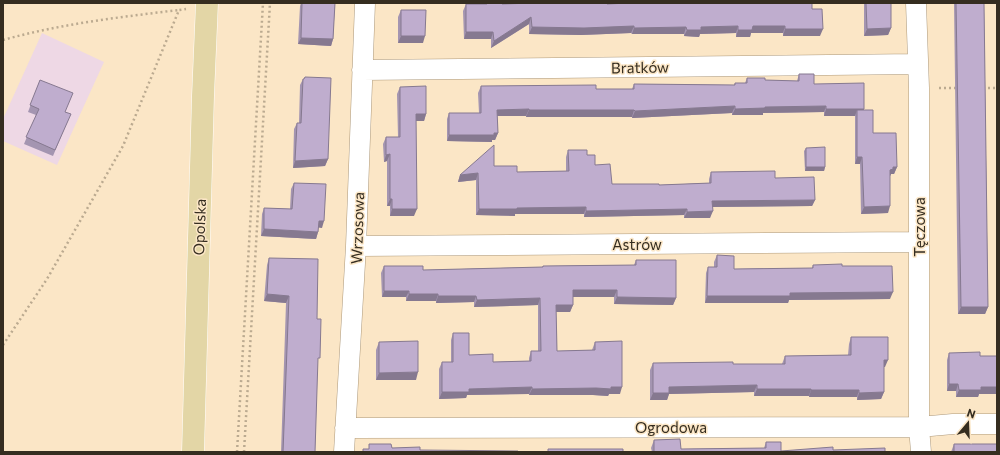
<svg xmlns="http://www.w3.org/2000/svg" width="1000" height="455" font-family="Commissioner,sans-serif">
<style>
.industrial{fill:#eed8e5}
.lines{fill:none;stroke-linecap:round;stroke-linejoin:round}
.minor-casing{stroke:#ad997b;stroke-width:21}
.primary-casing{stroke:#fff;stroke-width:23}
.path{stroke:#bbaa90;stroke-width:2.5;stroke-dasharray:2 3;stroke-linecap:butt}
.minor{stroke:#fff;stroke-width:20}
.primary{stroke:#e3d6a6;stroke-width:22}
.wall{fill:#a495b1}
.shaded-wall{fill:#867990}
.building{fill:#bfadce;stroke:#867990}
.labels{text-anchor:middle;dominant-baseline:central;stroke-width:3;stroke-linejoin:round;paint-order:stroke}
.street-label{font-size:15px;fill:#352d20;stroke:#fbe6c6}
</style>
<rect width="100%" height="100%" fill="#fbe6c6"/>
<path class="industrial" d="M42 33 104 62 57 165 3 141V119Z"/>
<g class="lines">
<defs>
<path id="minor" d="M916 3 919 88V427L921 452
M362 70 917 64
M356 246 919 242
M345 428 919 427 953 424H997
M344 452 356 246 365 3"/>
<path id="primary" d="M193 452 203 96 207 3"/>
</defs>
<use href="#minor" class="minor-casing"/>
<use href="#primary" class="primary-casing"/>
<path class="path" d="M3 40C60 24 120 17 179 10
M939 88H958
M983 88H997
M3 345 47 279 123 146 179 10 186 9
M237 452 263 3
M244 452 270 3"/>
<use href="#minor" class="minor"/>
<use href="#primary" class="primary"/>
</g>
<path class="wall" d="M301 3H335L333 39 331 46 298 44 300 6Z
M486 3H502V4H607L812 9 820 36H783V33H751L750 37H736V33L700 34 699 37 684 36V34H632L631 33 581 35 529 34V24L491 48V39H464L463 11 466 4H486Z
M864 3H891V28L888 35 864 36Z
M954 3H984L988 307 985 314H958Z
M401 10 423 43H398V17Z
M799 74 814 84 864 109V110L873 133 897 167 894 174H891L890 176 888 213 861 214 860 164H855V116H824V112L763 113V115H732V113L632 118V117H526V116H497L498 133 495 140H492V142L447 141V119L449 113H479L478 93 481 86 596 89H632L634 84 734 85 735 83H745L747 78 765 80 797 81Z
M305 77 328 159 325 166 293 168 294 129 297 123H299L300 85 303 79H304Z
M40 80 65 112 68 120 53 156 24 144 36 115 28 112Z
M400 87 426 114 424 121H416L414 216H390V206H387V161L384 162 383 144 386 137H398L397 94Z
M806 148 825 167 824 171H805L804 151Z
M568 150 587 155 612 184 659 185 709 183V179L711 172 775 178 815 200 812 206 712 207 710 218H684V215L584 217V214H515V216L476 215V180L458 182 460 175 494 166 517 172 566 171V157Z
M294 183 322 228 318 227V232L316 239 261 236 262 214 264 208 290 209 291 189Z
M717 255 734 269 812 268 813 265 842 266 890 299 789 300 788 303H705L706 273 708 267H714V262Z
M269 258 317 319V364L315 452H281L286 303 264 301 267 265Z
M636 260 676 298 673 305 614 304V297H573V305L570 312H556L557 351 592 350 595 342 620 394H609L608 396 593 395H529V394L467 395 466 398 439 399V369L442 362H451V340L453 333 469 355 493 362 529 361V358L531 351H538V305L474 307V302L436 303V301H406V297H382L381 273 384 266 423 270 542 267 543 266 634 265Z
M851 337 885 367H884V392L881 399 857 400V397H809V396H754V392L669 394 667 400H650V370L653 363 733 364H782L785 356 848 355 849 344Z
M379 342 416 380H376V350Z
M949 353 980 356H997V394H979L978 397H956V391H947V360Z
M654 440 681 449 764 448 766 442 781 451 833 450 885 452H652L651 448Z
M954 444 997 452H951Z"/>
<path class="shaded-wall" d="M531 17 529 24 491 48 494 41Z
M634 26 631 33 581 35 529 34 532 27Z
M738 26 736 33 700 34 699 37 684 36 687 30 701 27Z
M753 26H785L783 33H751L750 37H736L738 30Z
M686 27 684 34H632L634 28Z
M891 28 888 35 864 36 867 29Z
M785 29H823L820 36H783Z
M466 32H493L491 39H464Z
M401 36H425L423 43H398Z
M301 38 333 39 331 46 298 44Z
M735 106 732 113 632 118 635 111Z
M826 106 824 112 763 113V115H732L735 109 765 107Z
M529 109 526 116H495L497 110Z
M826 109H864L862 116 857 110 855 116H824Z
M529 110H634L632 117H526Z
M416 114H426L424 121H413Z
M498 133 495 140H492V142L447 141 449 135Z
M390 154 387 161 384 162 386 155Z
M857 157H862L860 164H855Z
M328 159 325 166 293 168 295 161Z
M806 167H825L824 171H805Z
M893 167H897L894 174H891L890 176V170Z
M478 173 476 180 458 182 460 175Z
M390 199H392L390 206H387Z
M815 200 812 206 710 207 712 201Z
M890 206 888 213 861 214 864 207Z
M586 207 584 214H515V216L476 215 479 209 517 208Z
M392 209H417L414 216H390Z
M687 209 684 215 584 217 586 211Z
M713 211 710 218H684L687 212Z
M319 221H324L322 228 316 227Z
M264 229 318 232 316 239 261 236Z
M573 290H617L614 297H570Z
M384 291H409L406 297H382Z
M893 292 890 299 789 300 788 303H705L707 296 790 293Z
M267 294 289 296 286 303 264 301Z
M409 294H438L436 301H406Z
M438 296H476L474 302 436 303Z
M617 297 676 298 673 305 614 304Z
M540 298 538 305 474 307 477 300Z
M556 305H573L570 312H554Z
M961 307H988L985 314H958Z
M884 360H888L885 367H881Z
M418 372 416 380H376L379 373Z
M949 384H958L956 391H947Z
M757 385 754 392 669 394 667 400H650L653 393 669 387Z
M532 387 529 394 467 395 466 398 439 399 442 392 469 389Z
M611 387H622L620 394H609L608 396 593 395H529L532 389Z
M981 387H997V394H979L978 397H956L959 390Z
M757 389H811L809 396H754Z
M811 390H859L857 397H809Z
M884 392 881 399 857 400 859 393Z"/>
<path class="building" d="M302 3H335L333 39 301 38Z
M487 3H502V4L534 3H607V4L629 3H812V9H822L823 29H785V26H753L752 30H738V26L701 27V30H687L686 27 634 28V26L584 28 532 27 531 17 494 41 493 32H466V4H487Z
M866 3H891V28L867 29Z
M956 3H984L988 307H961Z
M401 10H426L425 36H401Z
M799 74H814V84L864 83V109H826V106L765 107V108L735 109V106L635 111 634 110H529V109L497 110 498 133H494V135H449V113H481V86L596 85V89H634V84L735 85V83H747V78H765V80L799 81Z
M305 77 331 78 328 159 295 161 297 123H301L303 79H304Z
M40 80 73 93 65 112 71 114 55 150 26 137 39 109 30 105Z
M426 86V114H416L417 209H392V199H390V154L386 155V137H400V87Z
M857 110H873V133H896L897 167H893V169L890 170V206L864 207 862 157H857Z
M494 145V166H517V172L569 171 568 150H587V155H595V165L610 164 612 184H659V185L711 183V172L775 171V178L814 177 815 200 712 201 713 211 687 212V209L586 211V207L517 208V209H479L478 173 460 175Z
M825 147V167H806V148Z
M294 183 326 184 324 221H319L318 232 264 229V208L292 209Z
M717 255 734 256V269L813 268V265L842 264V266H892L893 292 790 293V296H707L708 267H717Z
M269 258 318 259 317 319H321L320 358H318L315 452H283L289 296 267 294Z
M636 260H676V298L617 297V290H573V305H556L557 351 595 350V342L622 341V387H611V389L596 388 532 389V387L469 389V392H442V362H453V333H469V355L493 354V362L531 361V351H541L540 298 477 300 476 296H438V294H409V291H384V266H423V270L543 267V266L636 265Z
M851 337H888V360H884V392L859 393V390H811V389H757V385L669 387V393H653V363L733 362V364H785V356L851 355Z
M418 341V372L379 373V342Z
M980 352V356H997V387H981V390H959L958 384H949V353Z
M680 439 681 449 766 448V442H781V451L833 447V450L885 448V452H654V440Z
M369 444H391L392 448 420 447V450L518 451V452H363V449H369Z
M954 444H997V452H954Z
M548 449H623V452H548Z"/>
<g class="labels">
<g class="street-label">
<text transform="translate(640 67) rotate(-1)">Bratków</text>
<text transform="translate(199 227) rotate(-88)">Opolska</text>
<text transform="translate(919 227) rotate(-90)">Tęczowa</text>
<text transform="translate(357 228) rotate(-88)">Wrzosowa</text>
<text x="637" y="244">Astrów</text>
<text x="671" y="427">Ogrodowa</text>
</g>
</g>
<rect width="1000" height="455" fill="none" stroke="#352d20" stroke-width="8"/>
<g transform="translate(968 423) rotate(19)" stroke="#fbe6c6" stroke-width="3" paint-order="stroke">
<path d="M0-3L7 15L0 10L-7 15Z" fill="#352d20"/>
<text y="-6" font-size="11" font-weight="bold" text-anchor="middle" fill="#352d20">N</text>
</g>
</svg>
